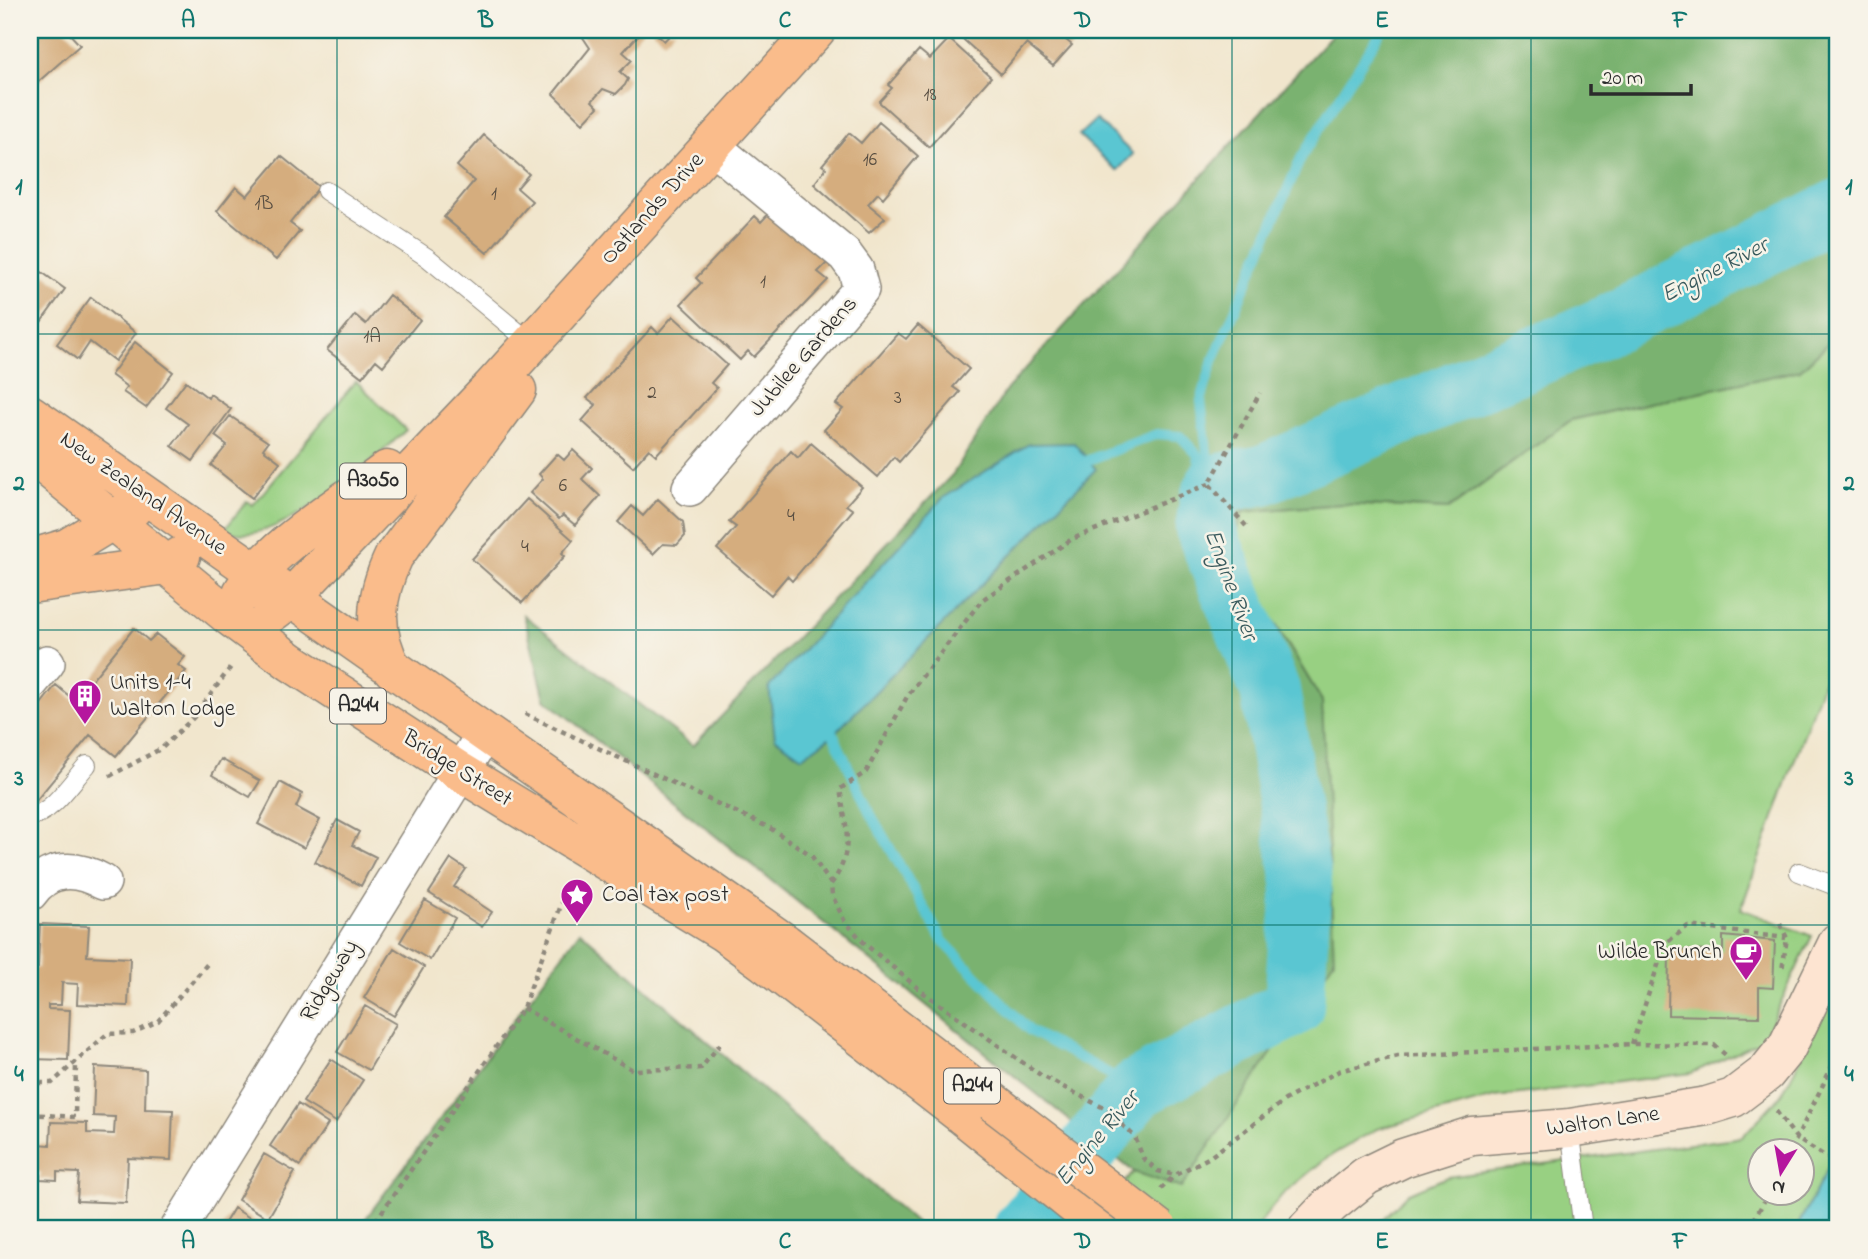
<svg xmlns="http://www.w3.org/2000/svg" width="1868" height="1259" font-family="'Indie Flower',sans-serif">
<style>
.green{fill:#98d082;stroke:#627e56;stroke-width:2;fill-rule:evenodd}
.forest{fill:#7ab270;stroke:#526e4e;stroke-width:2}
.water{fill:#5ac6d2;stroke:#42787e;stroke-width:2}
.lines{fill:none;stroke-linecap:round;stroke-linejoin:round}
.stream{stroke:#5ac6d2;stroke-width:10}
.river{stroke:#5ac6d2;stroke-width:60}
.building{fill:#d5ad7e}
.lane-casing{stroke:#8e887c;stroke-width:20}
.street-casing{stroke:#8e887c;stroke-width:38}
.secondary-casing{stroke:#8e887c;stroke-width:41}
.primary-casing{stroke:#8e887c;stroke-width:41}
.path{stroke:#8e887c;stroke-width:4.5;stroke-dasharray:5 5;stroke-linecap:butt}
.lane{stroke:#fff;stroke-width:18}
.street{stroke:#fff;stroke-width:35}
.secondary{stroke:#fde4d1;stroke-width:38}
.primary{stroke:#fabc8b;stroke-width:38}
.primary-bridge-casing{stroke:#8e887c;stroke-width:41;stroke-linecap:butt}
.primary-bridge{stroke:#fabc8b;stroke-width:38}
.grid{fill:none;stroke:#0f766e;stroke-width:2;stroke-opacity:0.55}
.labels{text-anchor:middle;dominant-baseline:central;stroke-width:5;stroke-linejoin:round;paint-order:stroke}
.number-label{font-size:19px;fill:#564c40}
.shield{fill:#f7f3e8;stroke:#686764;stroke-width:2}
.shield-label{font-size:21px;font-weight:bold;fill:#2b2b2b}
.street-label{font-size:23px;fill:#2b2b2b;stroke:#f7f3e8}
.poi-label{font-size:23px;fill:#2b2b2b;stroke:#f7f3e8;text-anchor:start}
.water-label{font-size:24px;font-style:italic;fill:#395a5d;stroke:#f7f3e8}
.neatline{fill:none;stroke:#0f766e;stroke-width:2.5}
.grid-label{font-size:23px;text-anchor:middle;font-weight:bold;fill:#0f766e}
</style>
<rect width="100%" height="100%" fill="#f7f3e8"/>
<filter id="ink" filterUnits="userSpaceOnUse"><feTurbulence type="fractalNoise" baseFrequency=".0143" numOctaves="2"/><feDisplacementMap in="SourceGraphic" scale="14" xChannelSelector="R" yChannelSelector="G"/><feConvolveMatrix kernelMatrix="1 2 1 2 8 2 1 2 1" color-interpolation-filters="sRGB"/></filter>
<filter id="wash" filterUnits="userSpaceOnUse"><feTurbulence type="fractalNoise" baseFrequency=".00686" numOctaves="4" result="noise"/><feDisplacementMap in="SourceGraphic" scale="28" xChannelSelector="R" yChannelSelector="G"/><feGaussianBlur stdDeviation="1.57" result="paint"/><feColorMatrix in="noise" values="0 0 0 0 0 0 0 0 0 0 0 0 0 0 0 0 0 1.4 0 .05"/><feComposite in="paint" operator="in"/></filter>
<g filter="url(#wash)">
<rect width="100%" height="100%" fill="#f1e6cd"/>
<path class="green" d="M1838 334V650L1821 687 1741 909 1812 936 1763 1040 1692 1073 1495 1097 1377 1129 1325 1159 1282 1195 1255 1229H1078L1134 1172 1181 1187 1322 701 1232 552 1243 512 1341 504 1449 509 1571 420 1800 370Z
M356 381 406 430C375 459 268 556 225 529L247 501 253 505Z
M1838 986V1149L1796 1229H1373L1409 1193 1447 1177 1742 1137 1782 1094ZM1759 1150H1801V1192H1759Z"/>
<path class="forest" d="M1336 30H1838V334L1800 370 1571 420 1448 509 1341 504 1243 512 1232 552 1322 701 1334 960 1181 1188 1134 1172 545 699 524 615 693 746 953 474 1007 389Z
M580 931 923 1229H358Z"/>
<path class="water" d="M1096 119 1133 154 1117 171 1079 135Z
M1074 443 1096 469 833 735 802 757 775 738 769 687 943 498 1029 444Z
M1838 1149V1229H1796Z"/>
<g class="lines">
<path class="stream" d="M1078 464 1157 434 1180 436 1197 454 1210 497
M1216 484 1210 477 1201 401 1213 361 1301 158 1382 30
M829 725 869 811 942 940 1030 1031 1137 1089"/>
<path class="river" d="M1023 1229 1137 1089 1294 1006 1302 882 1270 690 1205 528 1210 497 1216 484 1263 475 1608 325 1838 209"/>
</g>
<g id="blocks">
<path class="building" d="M30 30H66L80 45 30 89Z
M583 30H643L623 52 632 60 620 72 628 79 625 85 616 94 603 89 592 101 598 107 583 123 553 94 590 48 580 33Z
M652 30H675L664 41Z
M953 30H1054L1072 45 1053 66 1026 44 1001 74Z
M949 39 991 77 929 147 879 102 892 88 888 85 919 50 930 59Z
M879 122 918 156 883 198 878 193 868 204 885 218 869 233 814 184 826 168 822 165 849 133 861 143Z
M484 135 529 174 517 188 532 201 487 253 444 217 474 181 457 166Z
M281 156 319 187 290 223 300 231 276 260 217 211 236 187 247 196Z
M777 205 832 258 818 272 828 280 754 357 748 351 740 360 681 304 701 283 696 278 755 216 761 222Z
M32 265 65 289 38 326 30 320Z
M389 295 420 320 383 366 376 360 362 377 327 350 355 315 366 324Z
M91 297 136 333 115 361 90 342 78 360 57 344Z
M673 316 727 365 711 383 717 388 656 455 649 449 633 467 582 421 596 405 587 398 652 327 658 333Z
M918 325 969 369 953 387 960 392 899 462 894 457 878 477 824 430 843 409 836 404 898 333 906 339Z
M135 342 173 372 146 408 123 392 127 387 111 375Z
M186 381 208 398 210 394 231 409 193 461 172 446 188 424 166 408Z
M230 416 268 442 263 449 280 462 252 498 211 465 227 445 215 436Z
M811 443 862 487 846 505 853 510 792 581 787 576 771 595 717 549 736 527 729 522 791 451 798 458Z
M573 450 592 468 582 479 600 496 575 525 563 515 559 519 530 493 543 479 539 474 557 454 564 460Z
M527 499 573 540 562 553 565 556 522 603 472 559Z
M658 499 683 522 685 536 677 545 663 544 653 554 618 522 632 506 643 516Z
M134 628 149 641 156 634 185 657 178 665 186 671 116 756 90 735 30 808V718L56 685 75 701Z
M221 759 260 781 250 797 212 775Z
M280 782 302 794 296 807 320 820 304 848 258 824Z
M337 820 359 832 352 845 376 857 361 886 315 862Z
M451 859 466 869 454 887 492 912 482 927 429 893Z
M425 900 455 918 430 960 400 942Z
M40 924 89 926 87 956 130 958 128 1006 77 1004 78 984 62 983 61 1005H48V1009L70 1010 68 1060 30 1059V968H38Z
M1723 936 1775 941 1773 988 1759 987V1017L1668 1015 1669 950 1723 951Z
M394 948 424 967 394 1016 364 998Z
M365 1006 396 1024 369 1070 337 1052Z
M331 1059 363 1080 336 1122 303 1102Z
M95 1067 146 1070 145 1109 173 1110 171 1160 128 1158 126 1203 77 1201 79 1173 57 1172V1180L40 1179V1172H36L38 1144 50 1145 51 1122 87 1123V1133L114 1134 115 1117 93 1116Z
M298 1104 328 1124 300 1166 270 1146Z
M264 1154 295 1172 268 1218 238 1200Z
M234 1208 264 1227 262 1229H221Z"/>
</g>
</g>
<g filter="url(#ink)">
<use href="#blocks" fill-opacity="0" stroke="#8e887c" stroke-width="2"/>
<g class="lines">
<defs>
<path id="lane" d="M326 191 428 258 531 343
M30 816C51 815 73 780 87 765
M1799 872 1838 887
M1570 1128 1583 1229"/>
<path id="street" d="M690 488 861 289 856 270 845 255 711 145
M30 683 47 663
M30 893C49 866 76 867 103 882
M178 1229 484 734"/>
<path id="secondary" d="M1307 1229 1330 1205 1366 1176 1403 1158 1472 1136 1570 1128 1707 1106 1733 1098 1766 1073 1787 1047 1838 942"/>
<path id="primary" d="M30 414 785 943
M30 453 229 616 291 662 459 771 723 932 768 965
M30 559 67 548 133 508
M30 584 167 565 181 556
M242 593C265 550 347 501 387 470
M271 613 291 598 491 388 816 30
M393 670C371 631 375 596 394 556L517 390
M962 1115 1104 1229"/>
</defs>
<use href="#lane" class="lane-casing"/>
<use href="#street" class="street-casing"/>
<use href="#secondary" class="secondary-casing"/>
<use href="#primary" class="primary-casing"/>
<path class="path" d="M1246 526 1209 484 1260 393
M525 714 770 828 811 855 831 884 832 895 844 920 865 944 925 994 1042 1076 1104 1108 1135 1137 1143 1158 1158 1171 1175 1175 1210 1157 1285 1100 1339 1071 1398 1056 1632 1044 1714 1045 1728 1057
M110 776 162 748 194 717 233 664
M831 884C855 852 846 826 840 789L866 772 908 695 982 600 1072 539 1209 484
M1780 924 1787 938 1782 970
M523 1008 633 1070 701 1068 722 1042
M1632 1044 1665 944 1688 926 1786 938
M39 1083H52L107 1034 133 1033 158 1021 209 962
M1776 1111 1797 1139 1838 1164
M30 1114 75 1117 76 1064
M1791 1150 1838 1054
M1161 1189 1175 1175
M370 1229 523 1008 563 900
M1749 1229 1769 1192"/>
<use href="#lane" class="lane"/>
<use href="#street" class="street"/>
<use href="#secondary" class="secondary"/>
<use href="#primary" class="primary"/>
<defs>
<path id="primary-bridge" d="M785 943 1159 1229
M768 965 962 1115"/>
</defs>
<use href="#primary-bridge" class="primary-bridge-casing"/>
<use href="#primary-bridge" class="primary-bridge"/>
</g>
</g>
<path class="grid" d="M337 30V1229M636 30V1229M934 30V1229M1232 30V1229M1531 30V1229M30 334H1838M30 630H1838M30 925H1838"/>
<defs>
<symbol id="building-pin" viewBox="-11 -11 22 30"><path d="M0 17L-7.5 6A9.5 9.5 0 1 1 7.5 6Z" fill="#b5179e" stroke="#f7f3e8"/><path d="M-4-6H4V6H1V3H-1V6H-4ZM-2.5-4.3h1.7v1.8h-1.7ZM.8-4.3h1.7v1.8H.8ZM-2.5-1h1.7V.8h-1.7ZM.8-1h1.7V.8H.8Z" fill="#fff"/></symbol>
<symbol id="sight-pin" viewBox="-11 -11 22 30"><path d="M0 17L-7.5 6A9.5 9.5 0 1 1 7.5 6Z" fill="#b5179e" stroke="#f7f3e8"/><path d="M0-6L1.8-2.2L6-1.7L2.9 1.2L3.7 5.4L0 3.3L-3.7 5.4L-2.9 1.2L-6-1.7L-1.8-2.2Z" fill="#fff"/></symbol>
<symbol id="cafe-pin" viewBox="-11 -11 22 30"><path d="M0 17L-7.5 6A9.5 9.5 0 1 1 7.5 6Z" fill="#b5179e" stroke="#f7f3e8"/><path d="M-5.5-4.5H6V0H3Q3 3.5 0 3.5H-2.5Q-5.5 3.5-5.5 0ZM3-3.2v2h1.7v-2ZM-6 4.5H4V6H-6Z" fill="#fff"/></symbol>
</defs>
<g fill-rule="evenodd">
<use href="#building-pin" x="66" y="677" width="38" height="52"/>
<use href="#sight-pin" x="558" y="876" width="38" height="52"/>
<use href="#cafe-pin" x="1727" y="933" width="38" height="52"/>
</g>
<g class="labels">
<g class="number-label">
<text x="930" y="95">18</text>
<text x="870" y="160">16</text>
<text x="494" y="194">1</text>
<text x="264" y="204">1B</text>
<text x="763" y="282">1</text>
<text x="372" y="337">1A</text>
<text x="652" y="393">2</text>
<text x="898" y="398">3</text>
<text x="563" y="486">6</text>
<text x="791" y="516">4</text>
<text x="525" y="547">4</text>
</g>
<g class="shield">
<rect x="340" y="463.5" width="66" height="35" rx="5"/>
<rect x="330" y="688.5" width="56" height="35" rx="5"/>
<rect x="944" y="1068.5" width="56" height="35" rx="5"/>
</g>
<g class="shield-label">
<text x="373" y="481">A3050</text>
<text x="358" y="706">A244</text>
<text x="972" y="1086">A244</text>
</g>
<g class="street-label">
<text transform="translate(653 209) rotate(-48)">Oatlands Drive</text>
<text transform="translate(804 357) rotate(-49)">Jubilee Gardens</text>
<text transform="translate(143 494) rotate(35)">New Zealand Avenue</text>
<text transform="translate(457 769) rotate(32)">Bridge Street</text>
<text transform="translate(330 981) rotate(-59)">Ridgeway</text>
<text transform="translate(1603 1122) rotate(-8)">Walton Lane</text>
</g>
<g class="poi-label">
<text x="110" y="683">Units 1-4<tspan x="110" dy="26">Walton Lodge</tspan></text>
<text x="602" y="895">Coal tax post</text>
<text x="1722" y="952" text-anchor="end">Wilde Brunch</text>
</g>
<g class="water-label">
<text transform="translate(1715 271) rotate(-27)">Engine River</text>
<text transform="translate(1230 585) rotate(70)">Engine River</text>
<text transform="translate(1098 1139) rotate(-50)">Engine River</text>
</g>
</g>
<rect width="1868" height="1259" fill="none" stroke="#f7f3e8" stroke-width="77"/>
<g transform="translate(1781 1172) rotate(191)"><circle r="33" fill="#f7f3e8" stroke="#a5a39c" stroke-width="2"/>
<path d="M0-5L12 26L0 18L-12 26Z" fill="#b5179e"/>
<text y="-10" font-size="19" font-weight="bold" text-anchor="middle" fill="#2b2b2b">N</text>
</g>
<path d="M1591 84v10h100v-10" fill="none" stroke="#2b2b2b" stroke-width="3.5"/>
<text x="1602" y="84" font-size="21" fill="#2b2b2b" stroke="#f7f3e8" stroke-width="5" paint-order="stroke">20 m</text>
<rect x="38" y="38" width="1791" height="1182" class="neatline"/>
<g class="grid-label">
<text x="188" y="27">A</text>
<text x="486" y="27">B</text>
<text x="785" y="27">C</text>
<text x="1083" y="27">D</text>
<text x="1382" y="27">E</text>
<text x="1680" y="27">F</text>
<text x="19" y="194">1</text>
<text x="1849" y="194">1</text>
<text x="19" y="490">2</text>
<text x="1849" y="490">2</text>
<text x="19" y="785">3</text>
<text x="1849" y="785">3</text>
<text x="19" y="1081">4</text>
<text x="1849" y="1081">4</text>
<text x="188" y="1248">A</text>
<text x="486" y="1248">B</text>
<text x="785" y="1248">C</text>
<text x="1083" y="1248">D</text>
<text x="1382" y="1248">E</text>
<text x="1680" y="1248">F</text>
</g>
</svg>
